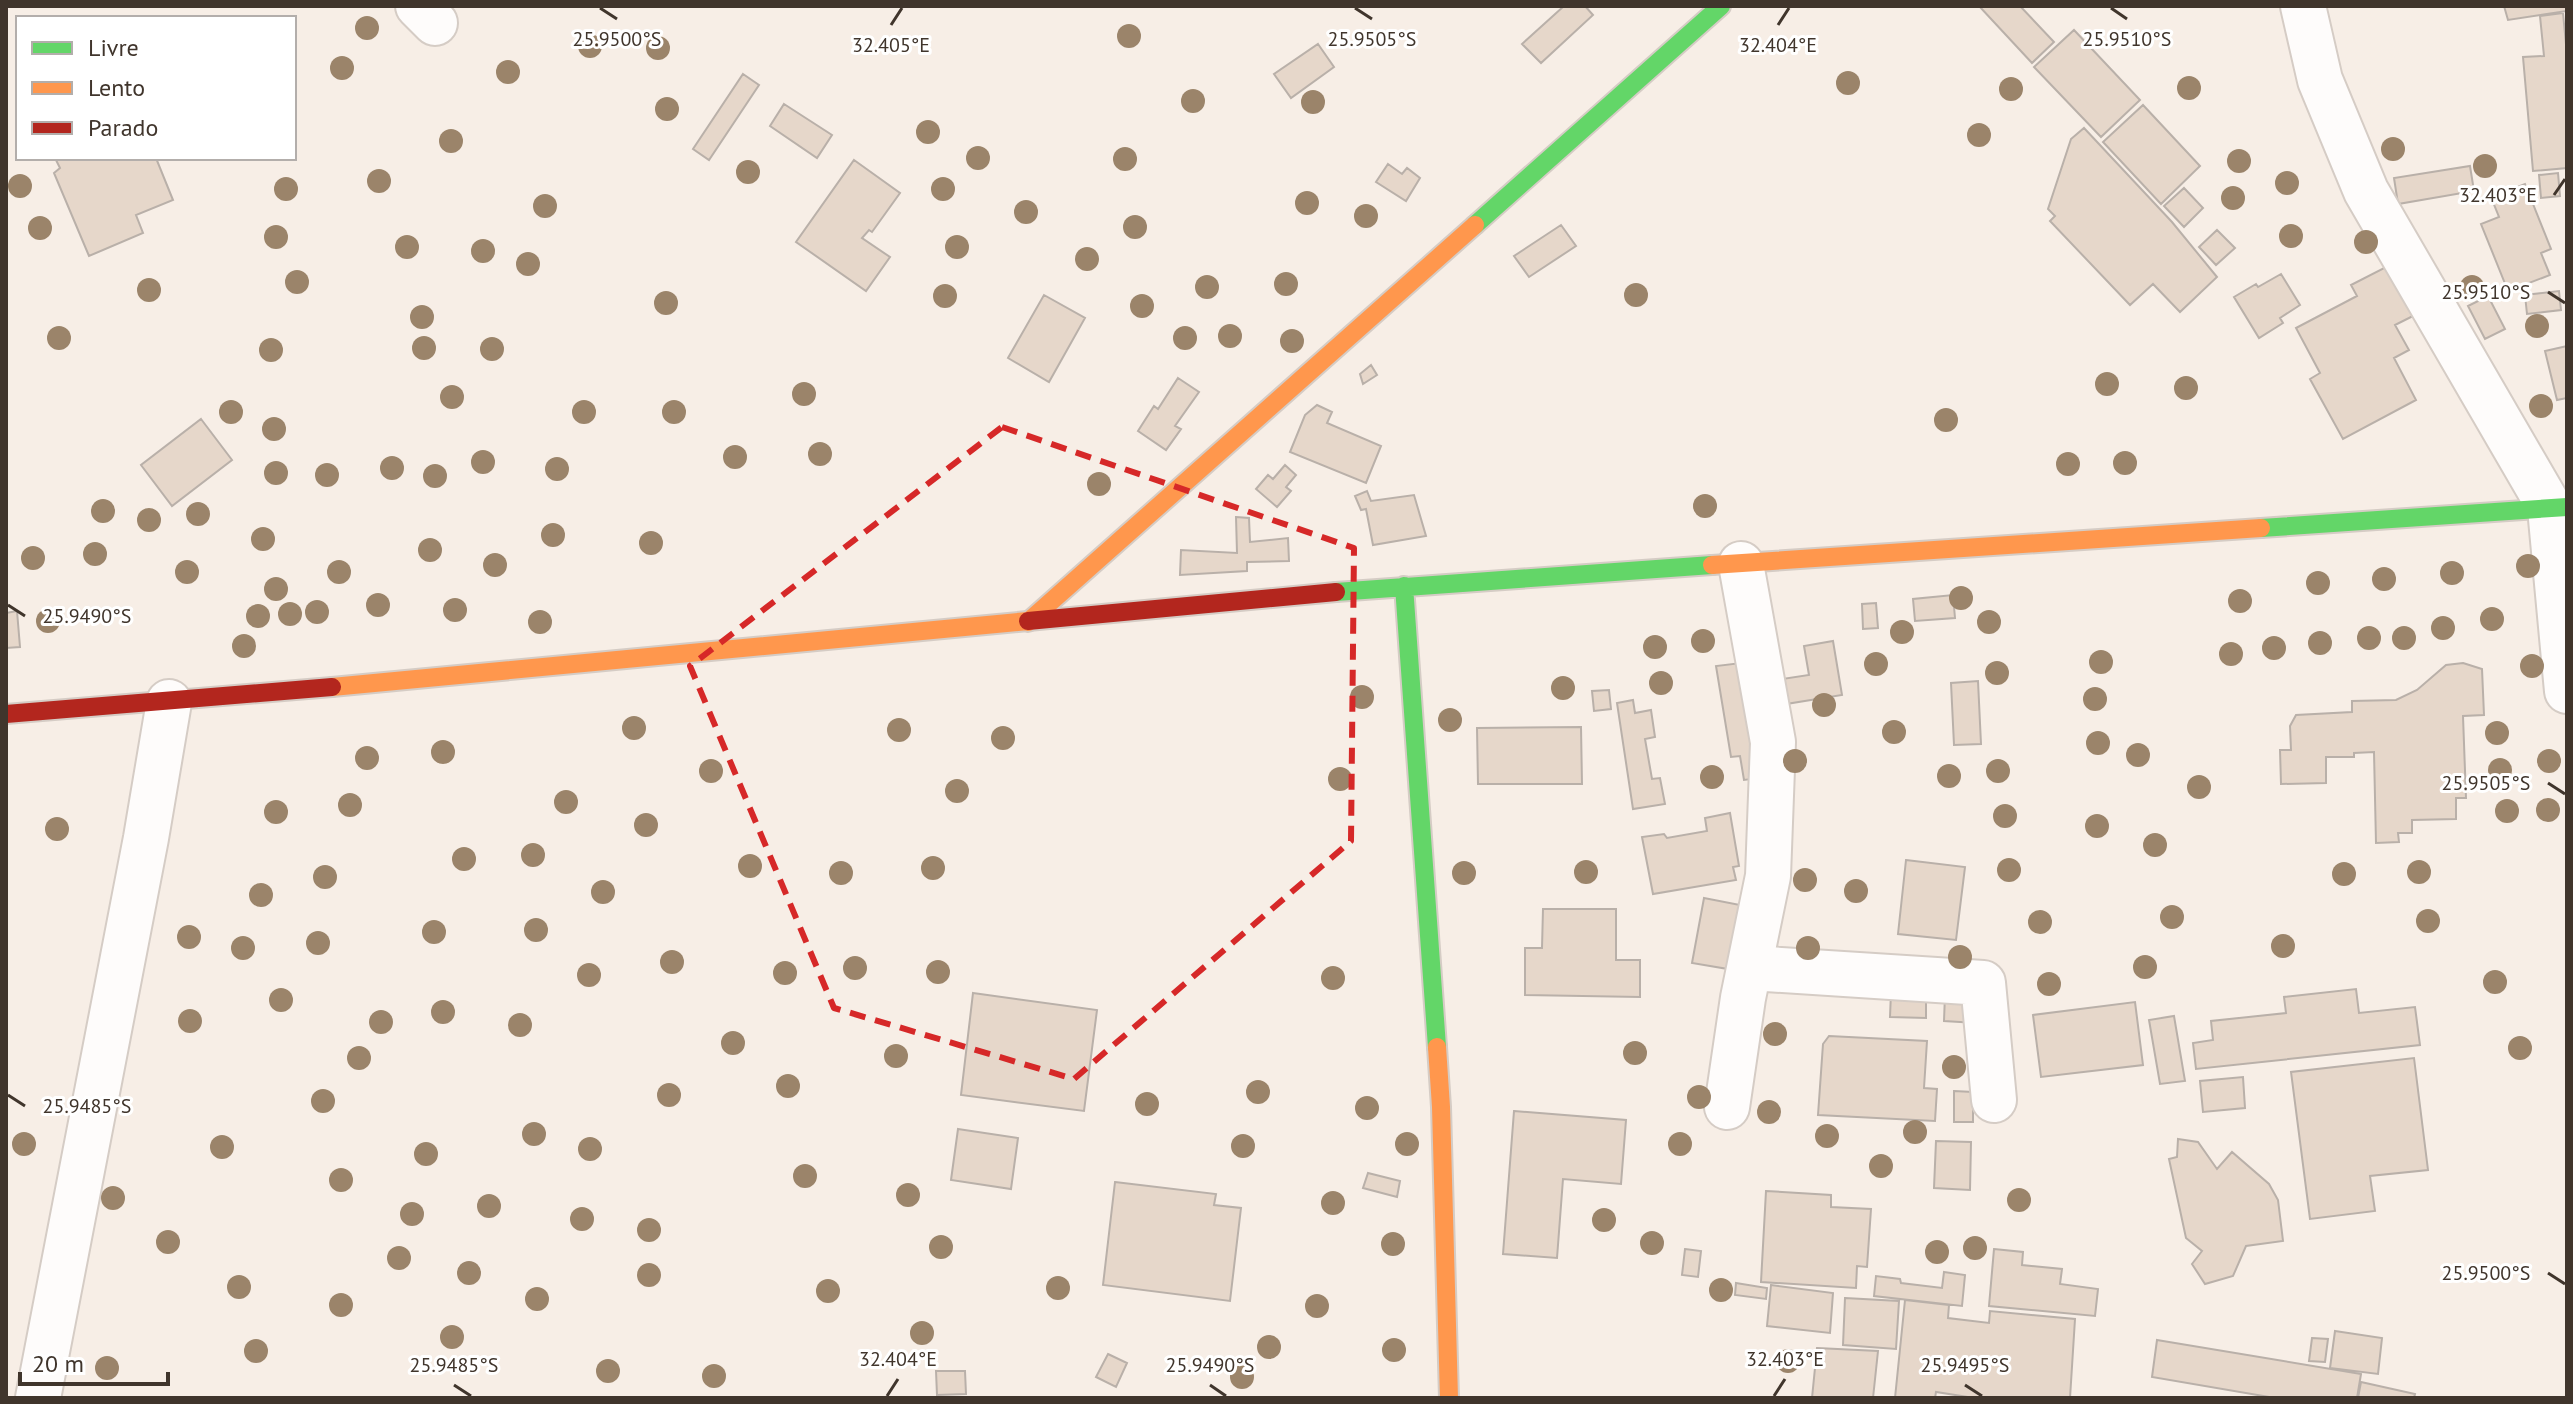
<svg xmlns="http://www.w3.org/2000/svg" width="2573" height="1404" font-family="'PT Sans',sans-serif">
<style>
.building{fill:#e6d7ca;stroke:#b9b0a9;stroke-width:2}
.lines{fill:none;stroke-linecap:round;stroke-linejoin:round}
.street-casing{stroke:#d5ccc5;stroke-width:48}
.fast-casing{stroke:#d5ccc5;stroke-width:22}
.slow-casing{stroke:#d5ccc5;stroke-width:22}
.jam-casing{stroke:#d5ccc5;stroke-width:22}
.street{stroke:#fefcfb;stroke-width:44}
.fast{stroke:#63d668;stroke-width:18}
.slow{stroke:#ff974d;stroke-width:18}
.jam{stroke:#b3261e;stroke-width:18}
.tree{fill:#9b846a}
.marked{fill:none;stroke:#d62828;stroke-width:6;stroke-dasharray:16 10;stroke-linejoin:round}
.ticks{fill:none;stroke:#40352c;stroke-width:3}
.ticks-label{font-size:20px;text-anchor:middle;fill:#40352c;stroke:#fff;stroke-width:6;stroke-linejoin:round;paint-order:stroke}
</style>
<rect width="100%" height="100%" fill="#f7eee6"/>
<path class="building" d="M1564 6H1585L1593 15 1541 63 1522 44Z
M1979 6H2020L2054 42 2032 63Z
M2504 6H2567V11L2508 20Z
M2563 13 2567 55V168L2533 171 2523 57 2544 56 2540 16Z
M2074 30 2140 100 2101 137 2034 67Z
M1318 44 1334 67 1291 98 1274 74Z
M743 74 759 85 709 160 693 149Z
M784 104 832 135 817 158 770 126Z
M2143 105 2200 166 2161 204 2103 142Z
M2084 128 2172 222 2217 277 2180 312 2153 284 2130 305 2050 221 2055 216 2048 209 2071 139Z
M55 158H156L173 200 136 215 143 233 89 256 54 173 60 168Z
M854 160 900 193 872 232 869 230 862 238 890 257 866 291 796 242Z
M1388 164 1402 174 1407 168 1420 178 1406 201 1376 182Z
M2470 166 2474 191 2398 204 2394 178Z
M2558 173 2560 196 2541 198 2539 175Z
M2525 184 2551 249 2541 253 2550 275 2508 291 2481 224 2499 217 2491 197Z
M2184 188 2203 208 2184 227 2164 206Z
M1561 225 1576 246 1529 277 1514 256Z
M2217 230 2235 248 2216 265 2199 247Z
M2386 267 2413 316 2395 325 2409 350 2394 358 2416 400 2343 439 2310 379 2320 373 2296 328 2357 296 2351 285Z
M2281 274 2300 305 2280 318 2283 323 2259 338 2234 297 2256 284 2258 287Z
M2559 291 2561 310 2527 314 2525 295Z
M1044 295 1085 318 1049 382 1008 358Z
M2488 296 2505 329 2485 339 2468 306Z
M2567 346V398L2557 400 2545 351Z
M1371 365 1377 375 1363 384 1360 374Z
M1178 378 1199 392 1175 426 1181 429 1166 450 1138 431 1154 406 1158 409Z
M1317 405 1332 412 1327 423 1381 446 1366 483 1290 452 1305 415Z
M201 419 232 460 172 506 141 465Z
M1285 465 1296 475 1286 487 1291 491 1277 507 1256 489 1268 475 1273 479Z
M1367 491 1371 501 1414 495 1426 536 1373 545 1366 509 1361 510 1355 496Z
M1236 517 1249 518 1250 542 1288 538 1289 561 1247 562V571L1180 575 1181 550 1237 553Z
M1953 595 1955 618 1915 621 1913 599Z
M1876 603 1878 628 1863 629 1862 604Z
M17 611 20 647 6 648V613Z
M1833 641 1842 695 1786 704 1782 679 1809 675 1804 646Z
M1741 663 1760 778 1744 780 1740 756 1731 757 1716 666Z
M2463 663 2482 669 2484 715 2463 716 2466 798H2456V819L2412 820V833H2398L2399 842 2376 843 2374 752 2354 753V757H2326V783L2281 784 2280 750H2291L2290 726 2296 715 2352 712V701L2396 700 2417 690 2446 665Z
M1978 681 1981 744 1954 745 1951 683Z
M1609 690 1611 709 1594 711 1592 691Z
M1633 700 1635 713 1651 710 1655 737 1645 739 1652 779 1660 778 1665 804 1633 809 1617 703Z
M1581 727 1582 784H1478L1477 728Z
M1730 813 1739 866 1733 867 1736 880 1653 894 1642 837 1664 834 1667 838 1707 831 1705 818Z
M1906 860 1965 867 1956 940 1898 934Z
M1704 898 1740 905 1728 969 1692 963Z
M1543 909H1616V960H1640V997L1525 995V948H1542Z
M2356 989 2359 1013 2415 1007 2420 1045 2196 1069 2193 1043 2213 1040 2211 1021 2286 1013 2284 997Z
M1891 992 1926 993V1018L1890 1017Z
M973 993 1097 1010 1084 1111 961 1095Z
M1945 995 1977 997 1976 1023 1944 1021Z
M2135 1002 2143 1065 2041 1077 2033 1015Z
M2174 1016 2185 1081 2160 1084 2149 1020Z
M1829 1036 1927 1041 1924 1088 1937 1089 1935 1121 1818 1115 1823 1044Z
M2414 1058 2428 1170 2370 1176 2375 1211 2310 1219 2291 1072Z
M2243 1077 2245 1108 2203 1112 2200 1081Z
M1954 1091 1973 1092V1122H1954Z
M1514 1111 1626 1120 1621 1184 1563 1179 1557 1258 1503 1254Z
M958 1129 1018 1138 1011 1189 951 1180Z
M2178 1139 2198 1142 2217 1169 2232 1152 2269 1184 2278 1200 2283 1241 2246 1246 2233 1276 2205 1284 2192 1264 2202 1251 2186 1238 2169 1159 2177 1157Z
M1936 1141 1971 1142 1970 1190 1934 1188Z
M1368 1173 1400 1181 1397 1197 1363 1188Z
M1115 1182 1216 1194 1214 1205 1241 1208 1230 1301 1103 1285Z
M1766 1191 1831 1195V1207L1871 1209 1867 1267 1857 1266 1856 1288 1761 1282Z
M1685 1249 1701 1251 1698 1277 1682 1275Z
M1994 1249 2023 1252 2022 1265 2062 1269 2060 1284 2098 1289 2095 1316 1989 1306Z
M1944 1272 1965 1275 1962 1306 1874 1296 1876 1276 1900 1279 1901 1283 1942 1288Z
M1736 1283 1767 1288 1766 1299 1735 1295Z
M1771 1285 1833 1293 1830 1333 1767 1326Z
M1845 1298 1899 1301 1896 1349 1843 1345Z
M1905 1300 1949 1305 1948 1318 1989 1323 1990 1311 2075 1319 2070 1398H1974L1936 1392 1935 1398H1895Z
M2335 1331 2382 1338 2378 1374 2330 1368Z
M2312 1338 2328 1339 2325 1362 2309 1361Z
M2157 1340 2361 1374 2357 1398H2275L2152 1377Z
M1817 1348 1878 1351 1873 1398H1812Z
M1108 1354 1127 1363 1116 1387 1096 1377Z
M936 1371H965L966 1394 937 1395Z
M2361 1382 2415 1394 2414 1398H2358Z"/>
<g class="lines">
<defs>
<path id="street" d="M418 6 435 23
M2303 6 2320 80 2366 191 2550 508 2567 691
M1751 968 1983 983 1994 1100
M1727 1107 1743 998 1768 876 1773 742 1741 564
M38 1398 146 838 169 702"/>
<path id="fast" d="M1475 225 1721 6
M2261 528 2567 507
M1404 586 1437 1047
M1336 592 1712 565"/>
<path id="slow" d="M1712 565 2261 528
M1028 622 1475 225
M332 687 1028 621
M1437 1047 1441 1107 1449 1398"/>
<path id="jam" d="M1028 621 1336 592
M6 714 332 687"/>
</defs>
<use href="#street" class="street-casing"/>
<use href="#fast" class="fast-casing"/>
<use href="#slow" class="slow-casing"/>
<use href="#jam" class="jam-casing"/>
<use href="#street" class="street"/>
<use href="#fast" class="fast"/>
<use href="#slow" class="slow"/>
<use href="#jam" class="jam"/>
</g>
<g class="tree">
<circle cx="367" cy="28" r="12"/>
<circle cx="1129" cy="36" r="12"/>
<circle cx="590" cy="46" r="12"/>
<circle cx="658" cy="48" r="12"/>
<circle cx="342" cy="68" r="12"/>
<circle cx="508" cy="72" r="12"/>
<circle cx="1848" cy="83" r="12"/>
<circle cx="2189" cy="88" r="12"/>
<circle cx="2011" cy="89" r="12"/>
<circle cx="1193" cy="101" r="12"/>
<circle cx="1313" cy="102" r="12"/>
<circle cx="667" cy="109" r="12"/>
<circle cx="928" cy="132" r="12"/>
<circle cx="1979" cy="135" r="12"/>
<circle cx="451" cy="141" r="12"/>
<circle cx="2393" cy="149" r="12"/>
<circle cx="978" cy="158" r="12"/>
<circle cx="1125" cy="159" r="12"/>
<circle cx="2239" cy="161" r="12"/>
<circle cx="2485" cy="166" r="12"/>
<circle cx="748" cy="172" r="12"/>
<circle cx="379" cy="181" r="12"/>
<circle cx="2287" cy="183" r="12"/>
<circle cx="20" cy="186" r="12"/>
<circle cx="286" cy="189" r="12"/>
<circle cx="943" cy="189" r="12"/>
<circle cx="2233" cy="198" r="12"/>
<circle cx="1307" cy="203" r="12"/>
<circle cx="545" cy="206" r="12"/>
<circle cx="1026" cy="212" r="12"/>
<circle cx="1366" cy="216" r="12"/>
<circle cx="1135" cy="227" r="12"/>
<circle cx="40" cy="228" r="12"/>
<circle cx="2291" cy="236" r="12"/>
<circle cx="276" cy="237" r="12"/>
<circle cx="2366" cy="242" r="12"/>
<circle cx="407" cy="247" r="12"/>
<circle cx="957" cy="247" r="12"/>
<circle cx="483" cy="251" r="12"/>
<circle cx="1087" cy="259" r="12"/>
<circle cx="528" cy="264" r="12"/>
<circle cx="297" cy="282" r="12"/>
<circle cx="1286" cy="284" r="12"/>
<circle cx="1207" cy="287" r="12"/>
<circle cx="2472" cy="287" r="12"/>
<circle cx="149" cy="290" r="12"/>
<circle cx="1636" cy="295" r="12"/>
<circle cx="945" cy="296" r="12"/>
<circle cx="666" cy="303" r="12"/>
<circle cx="1142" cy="306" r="12"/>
<circle cx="422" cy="317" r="12"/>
<circle cx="2537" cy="326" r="12"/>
<circle cx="1230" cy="336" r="12"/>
<circle cx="59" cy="338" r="12"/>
<circle cx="1185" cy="338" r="12"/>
<circle cx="1292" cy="341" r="12"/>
<circle cx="424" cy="348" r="12"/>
<circle cx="492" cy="349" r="12"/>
<circle cx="271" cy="350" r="12"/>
<circle cx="2107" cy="384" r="12"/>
<circle cx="2186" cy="388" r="12"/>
<circle cx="804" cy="394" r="12"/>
<circle cx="452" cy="397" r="12"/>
<circle cx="2541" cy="406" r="12"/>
<circle cx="231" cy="412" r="12"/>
<circle cx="584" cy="412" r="12"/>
<circle cx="674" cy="412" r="12"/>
<circle cx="1946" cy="420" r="12"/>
<circle cx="274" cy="429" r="12"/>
<circle cx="820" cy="454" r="12"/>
<circle cx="735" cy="457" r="12"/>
<circle cx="483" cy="462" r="12"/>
<circle cx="2125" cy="463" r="12"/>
<circle cx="2068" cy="464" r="12"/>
<circle cx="392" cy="468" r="12"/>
<circle cx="557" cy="469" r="12"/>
<circle cx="276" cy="473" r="12"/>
<circle cx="327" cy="475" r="12"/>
<circle cx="435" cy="476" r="12"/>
<circle cx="1099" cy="484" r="12"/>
<circle cx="1705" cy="506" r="12"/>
<circle cx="103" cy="511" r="12"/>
<circle cx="198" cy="514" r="12"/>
<circle cx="149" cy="520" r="12"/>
<circle cx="553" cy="535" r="12"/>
<circle cx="263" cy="539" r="12"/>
<circle cx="651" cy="543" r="12"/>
<circle cx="430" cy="550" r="12"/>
<circle cx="95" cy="554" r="12"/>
<circle cx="33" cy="558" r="12"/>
<circle cx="495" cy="565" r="12"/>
<circle cx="2528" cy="566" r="12"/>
<circle cx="187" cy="572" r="12"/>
<circle cx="339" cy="572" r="12"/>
<circle cx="2452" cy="573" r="12"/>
<circle cx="2384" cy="579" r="12"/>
<circle cx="2318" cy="583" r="12"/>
<circle cx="276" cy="589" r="12"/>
<circle cx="1961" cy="598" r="12"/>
<circle cx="2240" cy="601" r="12"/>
<circle cx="378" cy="605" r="12"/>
<circle cx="455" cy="610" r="12"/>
<circle cx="317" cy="612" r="12"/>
<circle cx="290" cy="614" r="12"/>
<circle cx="258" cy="616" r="12"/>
<circle cx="2492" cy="619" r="12"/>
<circle cx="48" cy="621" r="12"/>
<circle cx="540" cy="622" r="12"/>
<circle cx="1989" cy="622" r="12"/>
<circle cx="2443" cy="628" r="12"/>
<circle cx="1902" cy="632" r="12"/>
<circle cx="2369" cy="638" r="12"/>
<circle cx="2404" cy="638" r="12"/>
<circle cx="1703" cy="641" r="12"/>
<circle cx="2320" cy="643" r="12"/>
<circle cx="244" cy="646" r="12"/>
<circle cx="1655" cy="647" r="12"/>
<circle cx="2274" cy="648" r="12"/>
<circle cx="2231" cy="654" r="12"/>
<circle cx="2101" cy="662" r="12"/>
<circle cx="1876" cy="664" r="12"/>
<circle cx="2532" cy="666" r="12"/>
<circle cx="1997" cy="673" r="12"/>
<circle cx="1661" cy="683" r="12"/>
<circle cx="1563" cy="688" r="12"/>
<circle cx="1362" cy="697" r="12"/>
<circle cx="2095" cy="699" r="12"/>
<circle cx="1824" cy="705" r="12"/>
<circle cx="1450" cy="720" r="12"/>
<circle cx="634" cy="728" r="12"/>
<circle cx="899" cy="730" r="12"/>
<circle cx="1894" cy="732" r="12"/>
<circle cx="2497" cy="733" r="12"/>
<circle cx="1003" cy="738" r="12"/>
<circle cx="2098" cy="743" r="12"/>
<circle cx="443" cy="752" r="12"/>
<circle cx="2138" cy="755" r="12"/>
<circle cx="367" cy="758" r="12"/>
<circle cx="1795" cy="761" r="12"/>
<circle cx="2549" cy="761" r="12"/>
<circle cx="2500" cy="770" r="12"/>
<circle cx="711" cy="771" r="12"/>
<circle cx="1998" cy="771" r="12"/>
<circle cx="1949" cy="776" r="12"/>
<circle cx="1712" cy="777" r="12"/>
<circle cx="1340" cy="779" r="12"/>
<circle cx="2199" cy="787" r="12"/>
<circle cx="957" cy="791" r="12"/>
<circle cx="566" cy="802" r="12"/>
<circle cx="350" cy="805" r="12"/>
<circle cx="2548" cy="810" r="12"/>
<circle cx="2507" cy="811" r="12"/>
<circle cx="276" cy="812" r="12"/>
<circle cx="2005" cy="816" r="12"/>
<circle cx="646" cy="825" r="12"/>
<circle cx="2097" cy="826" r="12"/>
<circle cx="57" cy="829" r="12"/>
<circle cx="2155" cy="845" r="12"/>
<circle cx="533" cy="855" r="12"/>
<circle cx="464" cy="859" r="12"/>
<circle cx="750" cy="866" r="12"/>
<circle cx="933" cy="868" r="12"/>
<circle cx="2009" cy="870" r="12"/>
<circle cx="1586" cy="872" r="12"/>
<circle cx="2419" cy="872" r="12"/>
<circle cx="841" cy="873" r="12"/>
<circle cx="1464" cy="873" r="12"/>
<circle cx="2344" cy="874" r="12"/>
<circle cx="325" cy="877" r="12"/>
<circle cx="1805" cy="880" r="12"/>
<circle cx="1856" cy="891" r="12"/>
<circle cx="603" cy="892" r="12"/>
<circle cx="261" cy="895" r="12"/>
<circle cx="2172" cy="917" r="12"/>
<circle cx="2428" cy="921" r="12"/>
<circle cx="2040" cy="922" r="12"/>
<circle cx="536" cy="930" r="12"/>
<circle cx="434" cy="932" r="12"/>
<circle cx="189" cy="937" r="12"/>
<circle cx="318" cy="943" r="12"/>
<circle cx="2283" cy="946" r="12"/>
<circle cx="243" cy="948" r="12"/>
<circle cx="1808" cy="948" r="12"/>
<circle cx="1960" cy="957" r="12"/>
<circle cx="672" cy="962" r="12"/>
<circle cx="2145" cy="967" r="12"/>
<circle cx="855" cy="968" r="12"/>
<circle cx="938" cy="972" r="12"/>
<circle cx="785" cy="973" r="12"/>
<circle cx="589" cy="975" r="12"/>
<circle cx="1333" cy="978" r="12"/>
<circle cx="2495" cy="982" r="12"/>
<circle cx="2049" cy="984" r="12"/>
<circle cx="281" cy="1000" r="12"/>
<circle cx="443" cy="1012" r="12"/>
<circle cx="190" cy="1021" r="12"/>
<circle cx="381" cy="1022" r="12"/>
<circle cx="520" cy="1025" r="12"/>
<circle cx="1775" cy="1034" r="12"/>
<circle cx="733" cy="1043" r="12"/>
<circle cx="2520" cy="1048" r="12"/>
<circle cx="1635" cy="1053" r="12"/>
<circle cx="896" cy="1056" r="12"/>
<circle cx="359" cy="1058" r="12"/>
<circle cx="1954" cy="1067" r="12"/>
<circle cx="788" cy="1086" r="12"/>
<circle cx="1258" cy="1092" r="12"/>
<circle cx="669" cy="1095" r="12"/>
<circle cx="1699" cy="1097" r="12"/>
<circle cx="323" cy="1101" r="12"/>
<circle cx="1147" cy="1104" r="12"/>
<circle cx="1367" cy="1108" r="12"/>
<circle cx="1769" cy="1112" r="12"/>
<circle cx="1915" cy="1132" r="12"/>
<circle cx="534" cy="1134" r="12"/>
<circle cx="1827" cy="1136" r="12"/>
<circle cx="24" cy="1144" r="12"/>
<circle cx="1407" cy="1144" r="12"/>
<circle cx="1680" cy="1144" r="12"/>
<circle cx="1243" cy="1146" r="12"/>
<circle cx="222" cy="1147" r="12"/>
<circle cx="590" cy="1149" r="12"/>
<circle cx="426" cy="1154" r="12"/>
<circle cx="1881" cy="1166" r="12"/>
<circle cx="805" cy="1176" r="12"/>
<circle cx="341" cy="1180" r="12"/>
<circle cx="908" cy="1195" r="12"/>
<circle cx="113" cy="1198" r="12"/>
<circle cx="2019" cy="1200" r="12"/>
<circle cx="1333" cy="1203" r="12"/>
<circle cx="489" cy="1206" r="12"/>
<circle cx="412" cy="1214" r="12"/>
<circle cx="582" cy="1219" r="12"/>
<circle cx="1604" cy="1220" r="12"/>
<circle cx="649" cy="1230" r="12"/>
<circle cx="168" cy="1242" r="12"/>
<circle cx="1652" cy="1243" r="12"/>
<circle cx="1393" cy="1244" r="12"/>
<circle cx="941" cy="1247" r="12"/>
<circle cx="1975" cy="1248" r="12"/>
<circle cx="1937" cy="1252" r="12"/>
<circle cx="399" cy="1258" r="12"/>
<circle cx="469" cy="1273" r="12"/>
<circle cx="649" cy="1275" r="12"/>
<circle cx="239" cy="1287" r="12"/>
<circle cx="1058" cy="1288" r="12"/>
<circle cx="1721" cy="1290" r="12"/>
<circle cx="828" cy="1291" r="12"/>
<circle cx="537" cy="1299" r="12"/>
<circle cx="341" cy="1305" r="12"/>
<circle cx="1317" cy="1306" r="12"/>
<circle cx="922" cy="1333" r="12"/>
<circle cx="452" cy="1337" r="12"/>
<circle cx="1269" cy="1347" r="12"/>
<circle cx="1394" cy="1350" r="12"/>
<circle cx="256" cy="1351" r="12"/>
<circle cx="1788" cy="1361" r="12"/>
<circle cx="107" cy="1368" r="12"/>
<circle cx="608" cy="1371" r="12"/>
<circle cx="714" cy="1376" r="12"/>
<circle cx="1242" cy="1377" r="12"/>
</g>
<path class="marked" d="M1002 427 1354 548 1351 841 1074 1079 834 1008 690 666Z"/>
<path class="ticks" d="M600 8 617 19M1355 8 1372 19M2111 8 2127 19M891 25 902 8M1778 25 1789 8M2554 195 2565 179M2548 292 2565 303M8 605 25 616M2548 783 2565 794M8 1095 25 1106M2548 1273 2565 1284M454 1385 471 1396M1210 1385 1226 1396M1965 1385 1982 1396M887 1396 898 1379M1774 1396 1785 1379"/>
<g class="ticks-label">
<text x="617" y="46">25.9500°S</text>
<text x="1372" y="46">25.9505°S</text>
<text x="2127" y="46">25.9510°S</text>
<text x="891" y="52">32.405°E</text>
<text x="1778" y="52">32.404°E</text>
<text x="2498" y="202">32.403°E</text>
<text x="2486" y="299">25.9510°S</text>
<text x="87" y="623">25.9490°S</text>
<text x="2486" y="790">25.9505°S</text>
<text x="87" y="1113">25.9485°S</text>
<text x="2486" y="1280">25.9500°S</text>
<text x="898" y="1366">32.404°E</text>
<text x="1785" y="1366">32.403°E</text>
<text x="454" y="1372">25.9485°S</text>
<text x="1210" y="1372">25.9490°S</text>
<text x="1965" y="1372">25.9495°S</text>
</g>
<rect width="2573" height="1404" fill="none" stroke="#40352c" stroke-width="16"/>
<rect x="16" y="16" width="280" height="144" fill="#ffffff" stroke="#b3aeab" stroke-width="2"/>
<rect x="32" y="42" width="40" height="12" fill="#63d668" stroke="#b3aeab" stroke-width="2"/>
<text x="88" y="56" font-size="24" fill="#40352c">Livre</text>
<rect x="32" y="82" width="40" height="12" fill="#ff974d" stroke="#b3aeab" stroke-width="2"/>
<text x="88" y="96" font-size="24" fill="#40352c">Lento</text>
<rect x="32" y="122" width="40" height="12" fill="#b3261e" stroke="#b3aeab" stroke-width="2"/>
<text x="88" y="136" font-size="24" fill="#40352c">Parado</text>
<path d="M20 1372v12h148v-12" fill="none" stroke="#40352c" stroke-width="4"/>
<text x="32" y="1372" font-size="24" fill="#40352c" stroke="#ffffff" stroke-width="6" paint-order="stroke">20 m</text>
</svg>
